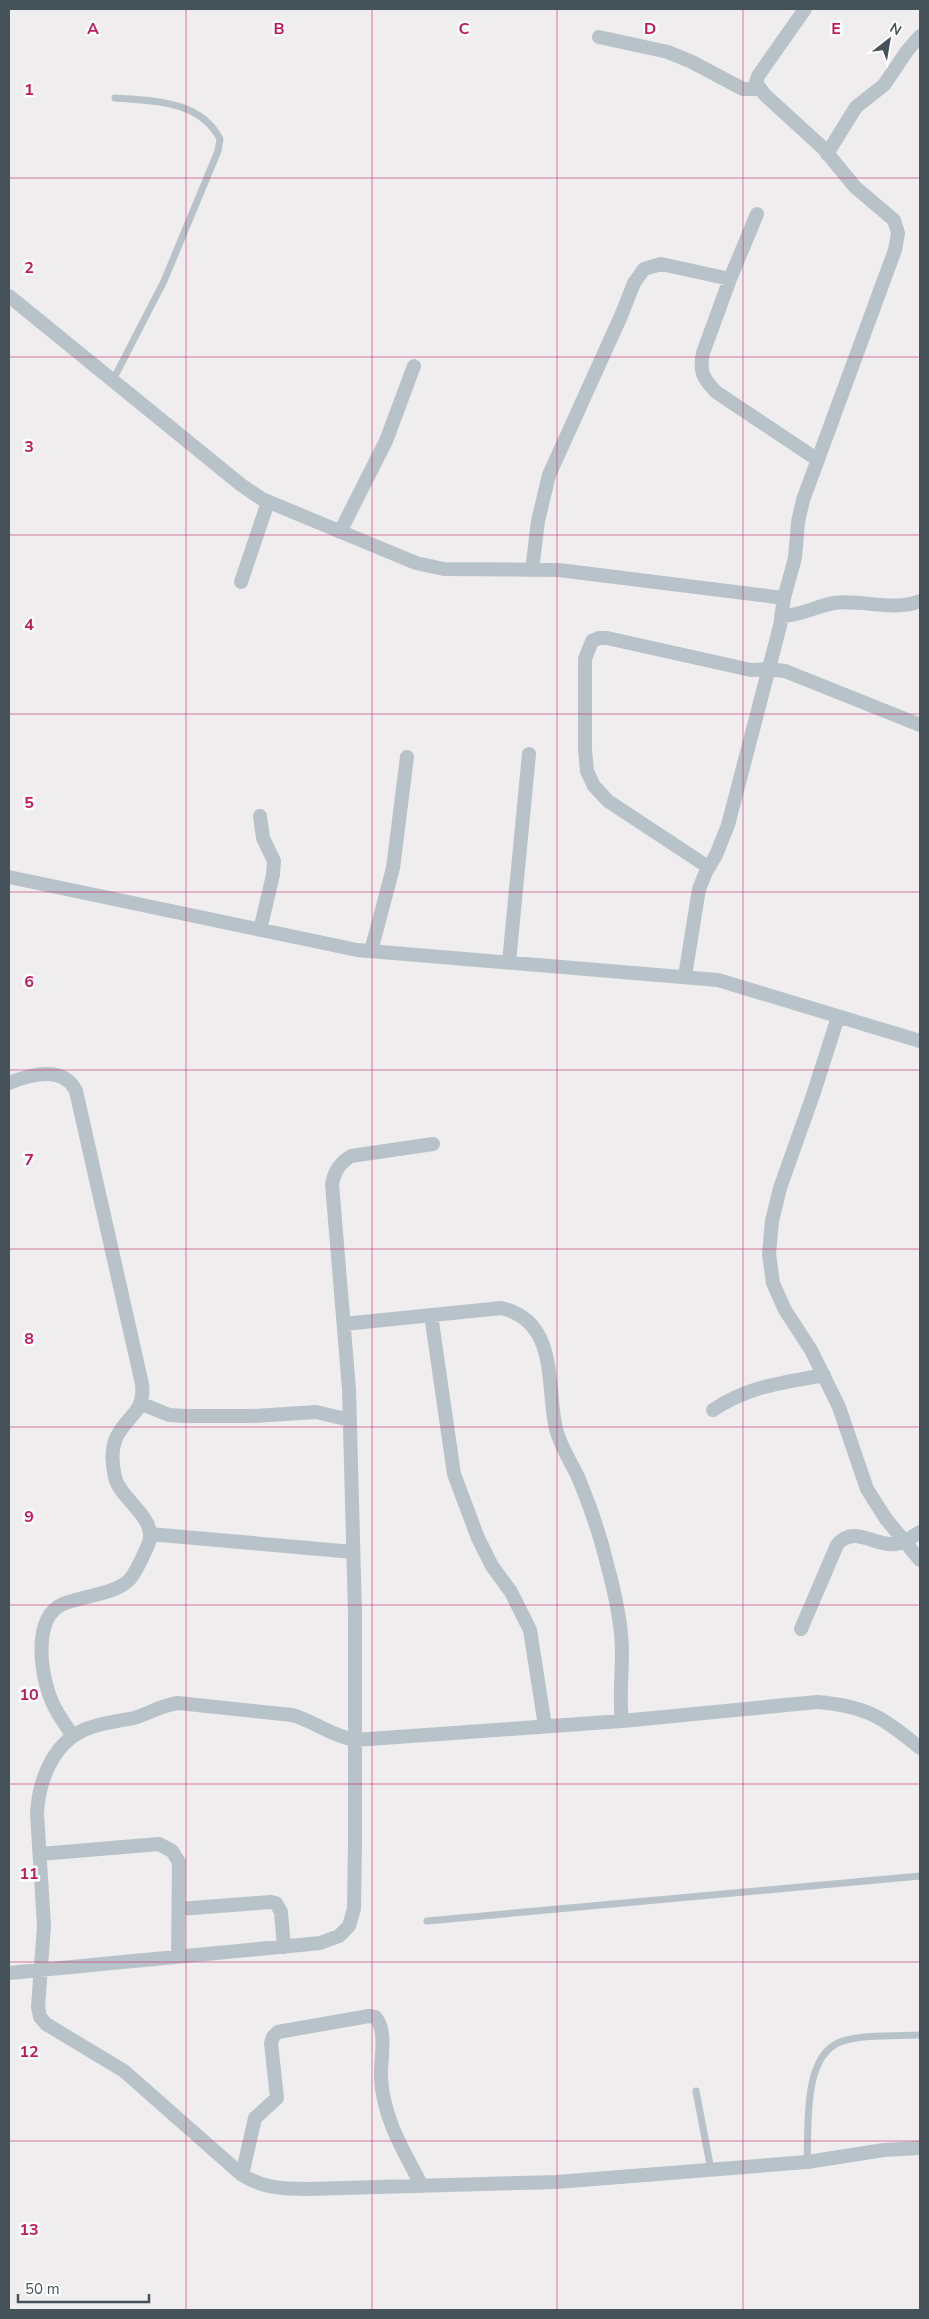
<svg xmlns="http://www.w3.org/2000/svg" width="929" height="2319" font-family="'Nunito Sans',sans-serif">
<style>
.lines{fill:none;stroke-linecap:round;stroke-linejoin:round}
.service{stroke:#b8c3c9;stroke-width:7}
.minor{stroke:#b8c3c9;stroke-width:14}
.grid{fill:none;stroke:#c2185b;stroke-width:1;stroke-opacity:0.55}
.grid-label{font-size:16px;text-anchor:middle;font-weight:bold;fill:#c2185b;stroke:#fff;stroke-width:5;stroke-linejoin:round;paint-order:stroke}
</style>
<rect width="100%" height="100%" fill="#efeded"/>
<g class="lines">
<path class="service" d="M113 380 164 281 218 151 220 139C200 100 153 101 115 98
M427 1921 920 1876
M696 2091 711 2170
M807 2162C809 2128 802 2057 840 2042 862 2034 897 2036 920 2035"/>
<path class="minor" d="M599 37 668 52 692 62 743 89H759
M827 154 856 107 884 85 907 51 920 36
M730 279 757 214
M9 296 240 484 262 499 416 563 444 569 559 570 784 598
M340 532 386 441 414 366
M532 570 538 521 549 475 621 316 634 283 644 269 661 264 730 279 703 353C699 372 703 378 716 392L818 460
M241 582 268 502
M781 616C801 616 816 606 834 603 863 599 892 612 920 601
M708 867 608 801 594 786 587 771 585 749V659L592 641 599 638H607L751 670 769 669 785 671 920 725
M9 877 357 950 718 980 920 1041
M260 930 273 875 274 861 263 838 260 816
M371 951 393 868 407 757
M509 962 529 754
M685 976 699 889 706 872 716 855 728 825 780 626 784 598 795 558 798 522 803 500 895 250 898 233 894 220 855 187 823 148 765 95 756 83 758 76 805 9
M838 1017 813 1095 780 1188 772 1221 769 1254 773 1283 785 1310 811 1350 839 1407 867 1489 886 1519 920 1560
M9 1083C31 1074 63 1065 76 1091L142 1384C145 1412 129 1414 117 1436 111 1448 112 1464 115 1477 119 1499 160 1519 148 1545 143 1556 138 1569 130 1579 117 1594 82 1596 63 1604 31 1618 41 1679 53 1704 58 1715 66 1726 73 1736
M431 1315 454 1474 478 1538 492 1566 511 1592 530 1630 545 1726
M344 1324 501 1308C559 1321 546 1386 556 1429 560 1446 571 1462 578 1477 590 1506 600 1534 607 1564 615 1593 622 1623 622 1653 622 1677 619 1698 622 1721
M142 1404 169 1415 186 1416H253L316 1412 350 1420
M713 1410C748 1386 782 1383 824 1375
M150 1534 353 1552
M801 1629 837 1545C854 1524 875 1547 896 1544 905 1543 913 1536 920 1532
M920 1748C883 1717 866 1706 817 1702L622 1721 355 1740C331 1736 314 1721 292 1715L178 1703C161 1705 149 1714 134 1718 120 1721 105 1722 92 1727 55 1738 39 1778 37 1813L44 1926 38 2007 40 2017 46 2024 124 2071 242 2175C266 2189 279 2188 307 2189L557 2182 807 2162 884 2150 920 2148
M40 1854 159 1844 172 1851 179 1862 178 1957
M179 1909 271 1902 276 1903 281 1912 284 1947
M9 1973 320 1943 339 1936 349 1926 354 1909 355 1842V1614L349 1389 332 1184C335 1170 339 1164 351 1156L433 1144
M242 2175 255 2118 277 2098 271 2043 273 2037 278 2032 369 2016 375 2017C388 2030 380 2060 381 2078 383 2118 404 2152 422 2186"/>
</g>
<path class="grid" d="M186 9V2310M372 9V2310M557 9V2310M743 9V2310M9 178H920M9 357H920M9 535H920M9 714H920M9 892H920M9 1070H920M9 1249H920M9 1427H920M9 1605H920M9 1784H920M9 1962H920M9 2141H920"/>
<g class="grid-label">
<text x="93" y="34">A</text>
<text x="279" y="34">B</text>
<text x="464" y="34">C</text>
<text x="650" y="34">D</text>
<text x="836" y="34">E</text>
<text x="29" y="95">1</text>
<text x="29" y="273">2</text>
<text x="29" y="452">3</text>
<text x="29" y="630">4</text>
<text x="29" y="808">5</text>
<text x="29" y="987">6</text>
<text x="29" y="1165">7</text>
<text x="29" y="1344">8</text>
<text x="29" y="1522">9</text>
<text x="29" y="1700">10</text>
<text x="29" y="1879">11</text>
<text x="29" y="2057">12</text>
<text x="29" y="2235">13</text>
</g>
<rect width="929" height="2319" fill="none" stroke="#465259" stroke-width="20"/>
<g transform="translate(889 40) rotate(31)" stroke="#ffffff" stroke-width="4" paint-order="stroke">
<path d="M0-4L9 19L0 12L-9 19Z" fill="#465259"/>
<text y="-8" font-size="14" font-weight="bold" text-anchor="middle" fill="#465259">N</text>
</g>
<path d="M18 2294v8h131v-8" fill="none" stroke="#465259" stroke-width="2.5"/>
<text x="25" y="2294" font-size="15" fill="#465259" stroke="#ffffff" stroke-width="4" paint-order="stroke">50 m</text>
</svg>
